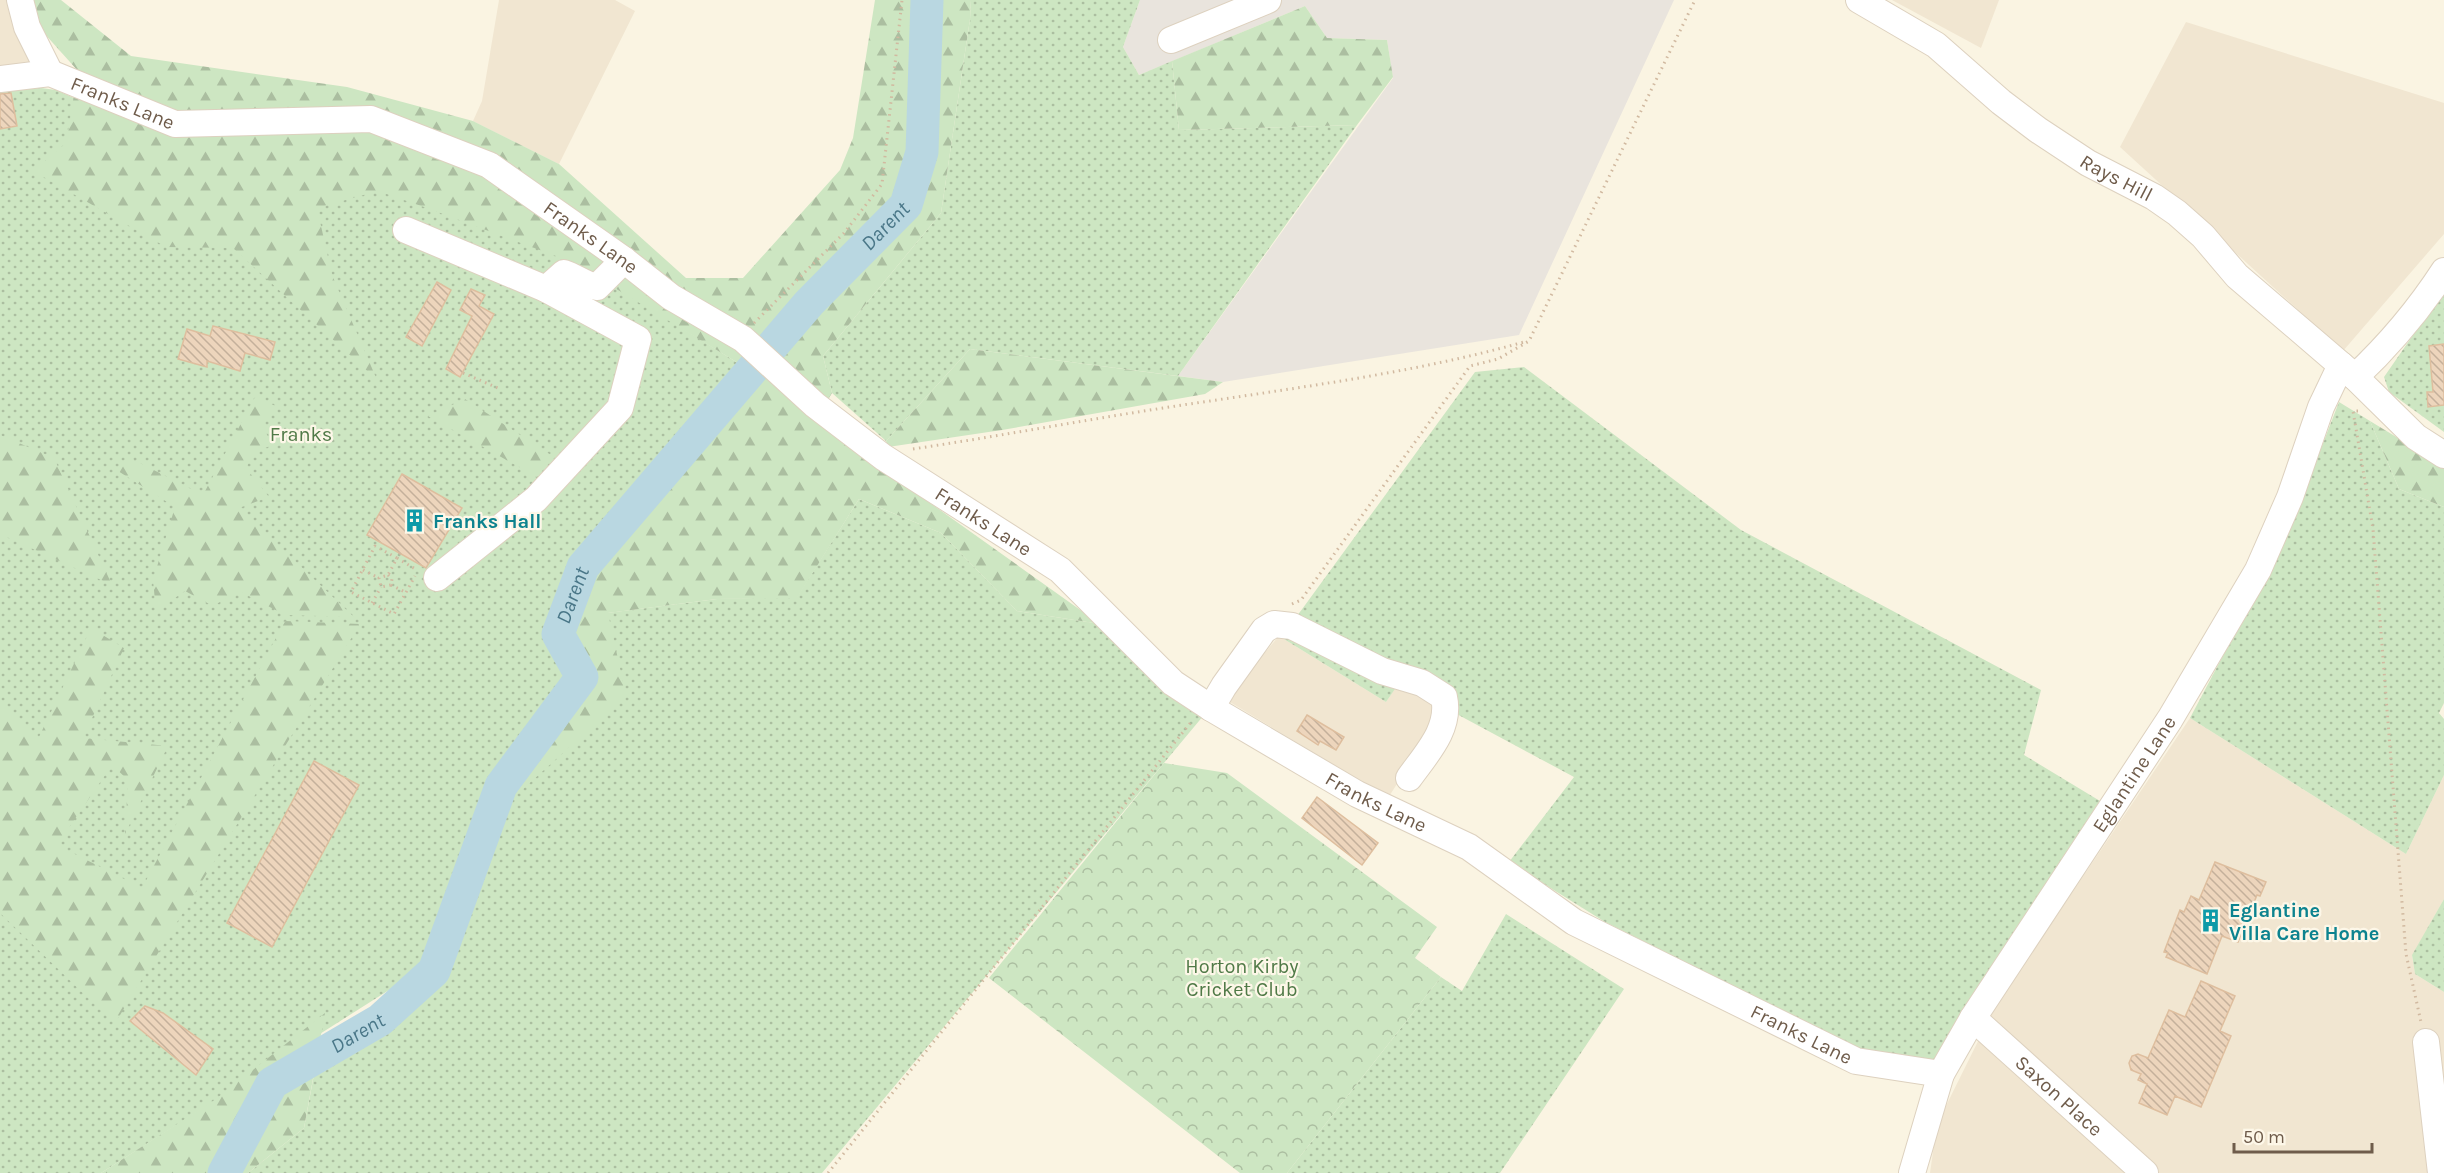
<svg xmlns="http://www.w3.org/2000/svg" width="2444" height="1173" font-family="Karla,sans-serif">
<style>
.residential{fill:#f1e6d1}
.industrial{fill:#e9e4dd}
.grass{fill:url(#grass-dots)}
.forest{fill:url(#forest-firs)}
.park{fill:url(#park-crowns)}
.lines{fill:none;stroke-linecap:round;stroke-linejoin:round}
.river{stroke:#b9d7e1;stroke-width:33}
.building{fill:url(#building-back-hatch);stroke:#debe9e;stroke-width:1.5}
.minor-casing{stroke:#ddd1bf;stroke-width:28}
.path{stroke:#d1b9a0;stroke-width:3;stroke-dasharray:1.5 4.5;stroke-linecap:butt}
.minor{stroke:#fff;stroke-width:26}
.labels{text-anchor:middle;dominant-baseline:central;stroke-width:4.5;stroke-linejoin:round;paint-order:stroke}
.street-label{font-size:20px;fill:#6f5c4b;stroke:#fdf7e8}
.park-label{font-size:20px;fill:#507a47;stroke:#fdf7e8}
.culture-label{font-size:20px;font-weight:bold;fill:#0d838f;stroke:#fdf7e8;text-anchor:start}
.water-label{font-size:21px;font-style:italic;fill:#4a7788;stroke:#fdf7e8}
</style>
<defs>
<pattern id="grass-dots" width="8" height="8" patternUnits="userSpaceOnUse" patternTransform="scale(1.5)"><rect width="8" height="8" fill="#cde6c2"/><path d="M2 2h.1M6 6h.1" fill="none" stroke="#abbea0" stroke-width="1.8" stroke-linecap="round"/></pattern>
<pattern id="forest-firs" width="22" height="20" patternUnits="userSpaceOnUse" patternTransform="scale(1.5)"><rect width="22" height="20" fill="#cde6c2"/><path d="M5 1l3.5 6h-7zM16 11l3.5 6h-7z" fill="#abbea0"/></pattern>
<pattern id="park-crowns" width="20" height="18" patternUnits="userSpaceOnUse" patternTransform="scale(1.5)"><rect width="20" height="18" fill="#cde6c2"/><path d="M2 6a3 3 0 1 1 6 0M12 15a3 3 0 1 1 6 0" fill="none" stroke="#abbea0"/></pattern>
<pattern id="building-back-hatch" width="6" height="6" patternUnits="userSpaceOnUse" patternTransform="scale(1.5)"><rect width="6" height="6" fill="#edd5bc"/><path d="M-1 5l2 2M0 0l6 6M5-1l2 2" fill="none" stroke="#c4b09b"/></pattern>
</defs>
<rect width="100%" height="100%" fill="#faf4e2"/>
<path class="residential" d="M0 0H10L33 62 0 70Z
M499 0H615L635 11 559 164 473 121 482 101Z
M1892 0H1999L1981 48Z
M2186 22 2444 103V234L2343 351 2120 147Z
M1279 636 1386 702 1399 682 1437 702 1441 715 1388 798 1225 699Z
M2190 718 2406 854 2444 775V899L2412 956 2415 974 2444 992V1173H1930L1937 1124 1995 1007Z"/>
<path class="industrial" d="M1140 0H1674L1519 335 1223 382 1178 376 1393 78 1387 40 1327 38 1305 6 1139 75 1123 47Z"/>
<path class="grass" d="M971 0H1140L1123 47 1139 75 1172 61 1179 130 1357 125 1178 376 970 349 886 441 832 393 823 356 941 213 970 19Z
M27 86 56 90 156 134 368 133 738 363 657 458 557 590 566 682 503 807 607 613 717 599 797 597 859 499 941 533 1017 611 1100 624 1204 715 822 1173H248L304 1128 315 1069 378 1037 445 971 499 814 419 971 101 1173H0V91Z
M2444 295V344L2429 346 2433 392 2427 393 2428 407 2444 405V432L2389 392 2384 377 2429 312Z
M1524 367 1741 530 2041 690 2024 755 2100 801 1934 1060 1864 1052 1605 922 1509 862 1574 777 1399 683 1386 702 1279 636 1300 612 1475 372Z
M2339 402 2370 421 2399 489 2444 507V703L2439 713 2444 719V775L2406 854 2190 718 2289 531Z
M2444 899V992L2415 974 2412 955Z
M1506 914 1624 989 1500 1173H1287L1441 977 1462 991Z"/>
<path class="forest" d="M28 0H61L131 56 347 87 473 121 559 164 686 278H743L840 170 853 138 875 0H971L970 19 941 213 823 356 832 393 815 421 1100 624 1017 611 941 533 859 499 797 598 717 599 608 613 626 696 502 808 566 682 557 590 738 363 572 262 427 208 378 191 317 208 332 275 377 380 233 248 166 247 33 171 66 143 78 71 35 23Z
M1305 6 1327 38 1387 40 1393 77 1357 125 1179 130 1172 61Z
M970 349 1223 382 1205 394 1002 430 888 447 886 441Z
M255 397 278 407 262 426 273 445 254 452 246 468 269 497 239 508 354 617 285 615 239 591 213 606 185 591 156 611 153 580 175 507 118 471 130 458 203 495Z
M465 399 554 457 537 477 428 416Z
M2370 421 2444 466V507L2399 489Z
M0 435 54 458 112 585 0 534Z
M285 621 360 624 117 1020 112 1021 0 913V706L39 737 91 628 124 648 83 738 168 746 125 834 128 780 112 765 57 845 142 888Z
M325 1013 304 1128 248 1173H101L216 1099Z"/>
<path class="park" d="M1164 763 1227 773 1437 927 1415 958 1441 977 1287 1173H1240L989 978Z"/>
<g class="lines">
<path class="river" id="s1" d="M224 1173 272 1083 380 1020 434 971 501 786 582 677 558 634 583 567 809 303 906 205 922 152 927 0"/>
</g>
<path class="building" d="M11 93 17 126 0 129V94Z
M437 282 451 290 422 346 406 337Z
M471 289 485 295 479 306 494 314 460 377 446 369 472 316 460 310Z
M213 326 275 342 270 360 245 353 240 371 207 361V367L178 359 187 329 210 336Z
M2444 344V405L2428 407 2427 392H2433L2429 346Z
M402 474 462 508 426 568 367 535Z
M1307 715 1344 737 1336 750 1320 741 1318 745 1297 731Z
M314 761 359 785 272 947 227 923Z
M1317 797 1378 843 1362 865 1302 818Z
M2215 862 2266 882 2260 896 2257 895 2238 942 2222 936 2207 974 2166 957 2168 953 2164 952 2180 910 2184 912 2191 896 2199 900Z
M2201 981 2235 996 2220 1031 2231 1036 2201 1107 2175 1096 2167 1115 2139 1103 2147 1084 2138 1080 2141 1074 2131 1070 2129 1063 2132 1056 2138 1054 2148 1058 2169 1010 2185 1017Z
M145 1006 163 1013 213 1049 196 1075 130 1021Z"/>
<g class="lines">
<defs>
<g id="minor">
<path d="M20 0 27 27 50 73"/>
<path id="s2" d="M1859 0 1936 45 2001 102 2038 130 2088 163 2154 197 2177 213 2203 236 2237 276 2355 377 2416 437 2444 455"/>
<path d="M1171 40 1268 0"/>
<path id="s3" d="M0 79 50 73 175 124 371 119 489 165 624 260 671 297 743 339 815 405 883 457 1060 570 1173 683 1211 708 1357 794 1469 847 1574 922 1856 1061 1941 1074"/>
<path d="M406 230 546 289 638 339 620 408 536 499 437 578"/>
<path d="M546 289 564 273C576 277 585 285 597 287L624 260"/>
<path d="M2355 377C2389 345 2418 311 2444 271"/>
<path d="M1211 708 1224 686 1264 630 1274 624 1292 626 1382 671 1422 683 1444 697C1451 728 1427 753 1409 778"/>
<path id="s4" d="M1973 1018 2145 1173"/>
<path d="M2426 1042 2441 1173"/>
<path id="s5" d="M1912 1173 1941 1074 1973 1018 2170 719 2258 570 2290 497 2321 407 2341 365"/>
</g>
</defs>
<use href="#minor" class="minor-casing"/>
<path class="path" d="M754 323 844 233 882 184 902 0
M463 373 498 388
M2358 411H2353L2373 529 2406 954 2421 1022
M913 449C1013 434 1111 415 1210 401 1316 385 1421 371 1524 342
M400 553 397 558 375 546 351 592 394 614 415 576
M363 570 379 578
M388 575 392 579 391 585 381 587 379 578 388 575 397 558 417 570
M391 585 405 592
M372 603 381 587
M1292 604 1301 600 1470 366 1498 359 1529 341 1695 0
M828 1173 1192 721"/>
<use href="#minor" class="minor"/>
</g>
<defs>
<symbol id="building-bare" viewBox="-9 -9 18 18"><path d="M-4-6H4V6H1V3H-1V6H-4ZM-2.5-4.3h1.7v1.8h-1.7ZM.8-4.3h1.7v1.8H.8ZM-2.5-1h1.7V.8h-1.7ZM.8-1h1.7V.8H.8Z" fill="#0f9aa8" stroke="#fdf7e8" stroke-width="2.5" paint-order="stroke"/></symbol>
</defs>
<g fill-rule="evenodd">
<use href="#building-bare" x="398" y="504" width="33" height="33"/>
<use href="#building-bare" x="2194" y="904" width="33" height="33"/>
</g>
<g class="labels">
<g class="street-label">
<text stroke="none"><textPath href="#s3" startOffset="129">Franks Lane</textPath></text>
<text stroke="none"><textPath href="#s2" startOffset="314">Rays Hill</textPath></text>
<text stroke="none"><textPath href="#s3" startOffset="633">Franks Lane</textPath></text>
<text stroke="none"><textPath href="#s3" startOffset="1119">Franks Lane</textPath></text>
<text stroke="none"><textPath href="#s5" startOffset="460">Eglantine Lane</textPath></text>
<text stroke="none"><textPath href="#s3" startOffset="1605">Franks Lane</textPath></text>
<text stroke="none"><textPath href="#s3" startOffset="2091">Franks Lane</textPath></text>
<text stroke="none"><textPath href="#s4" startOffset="116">Saxon Place</textPath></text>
</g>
<g class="park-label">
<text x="301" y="434">Franks</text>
<text x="1242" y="966">Horton Kirby<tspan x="1242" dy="23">Cricket Club</tspan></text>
</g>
<g class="culture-label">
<text x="433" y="521">Franks Hall</text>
<text x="2229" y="910">Eglantine<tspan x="2229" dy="23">Villa Care Home</tspan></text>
</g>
<g class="water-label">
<text stroke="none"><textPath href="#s1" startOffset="1209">Darent</textPath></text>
<text stroke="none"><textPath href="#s1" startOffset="723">Darent</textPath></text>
<text stroke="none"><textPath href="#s1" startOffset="201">Darent</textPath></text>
</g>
</g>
<path d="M2234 1143v9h138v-9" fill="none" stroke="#6f5c4b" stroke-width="3"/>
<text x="2243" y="1143" font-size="18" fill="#6f5c4b" stroke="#fdf7e8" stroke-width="4.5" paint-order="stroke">50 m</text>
</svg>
